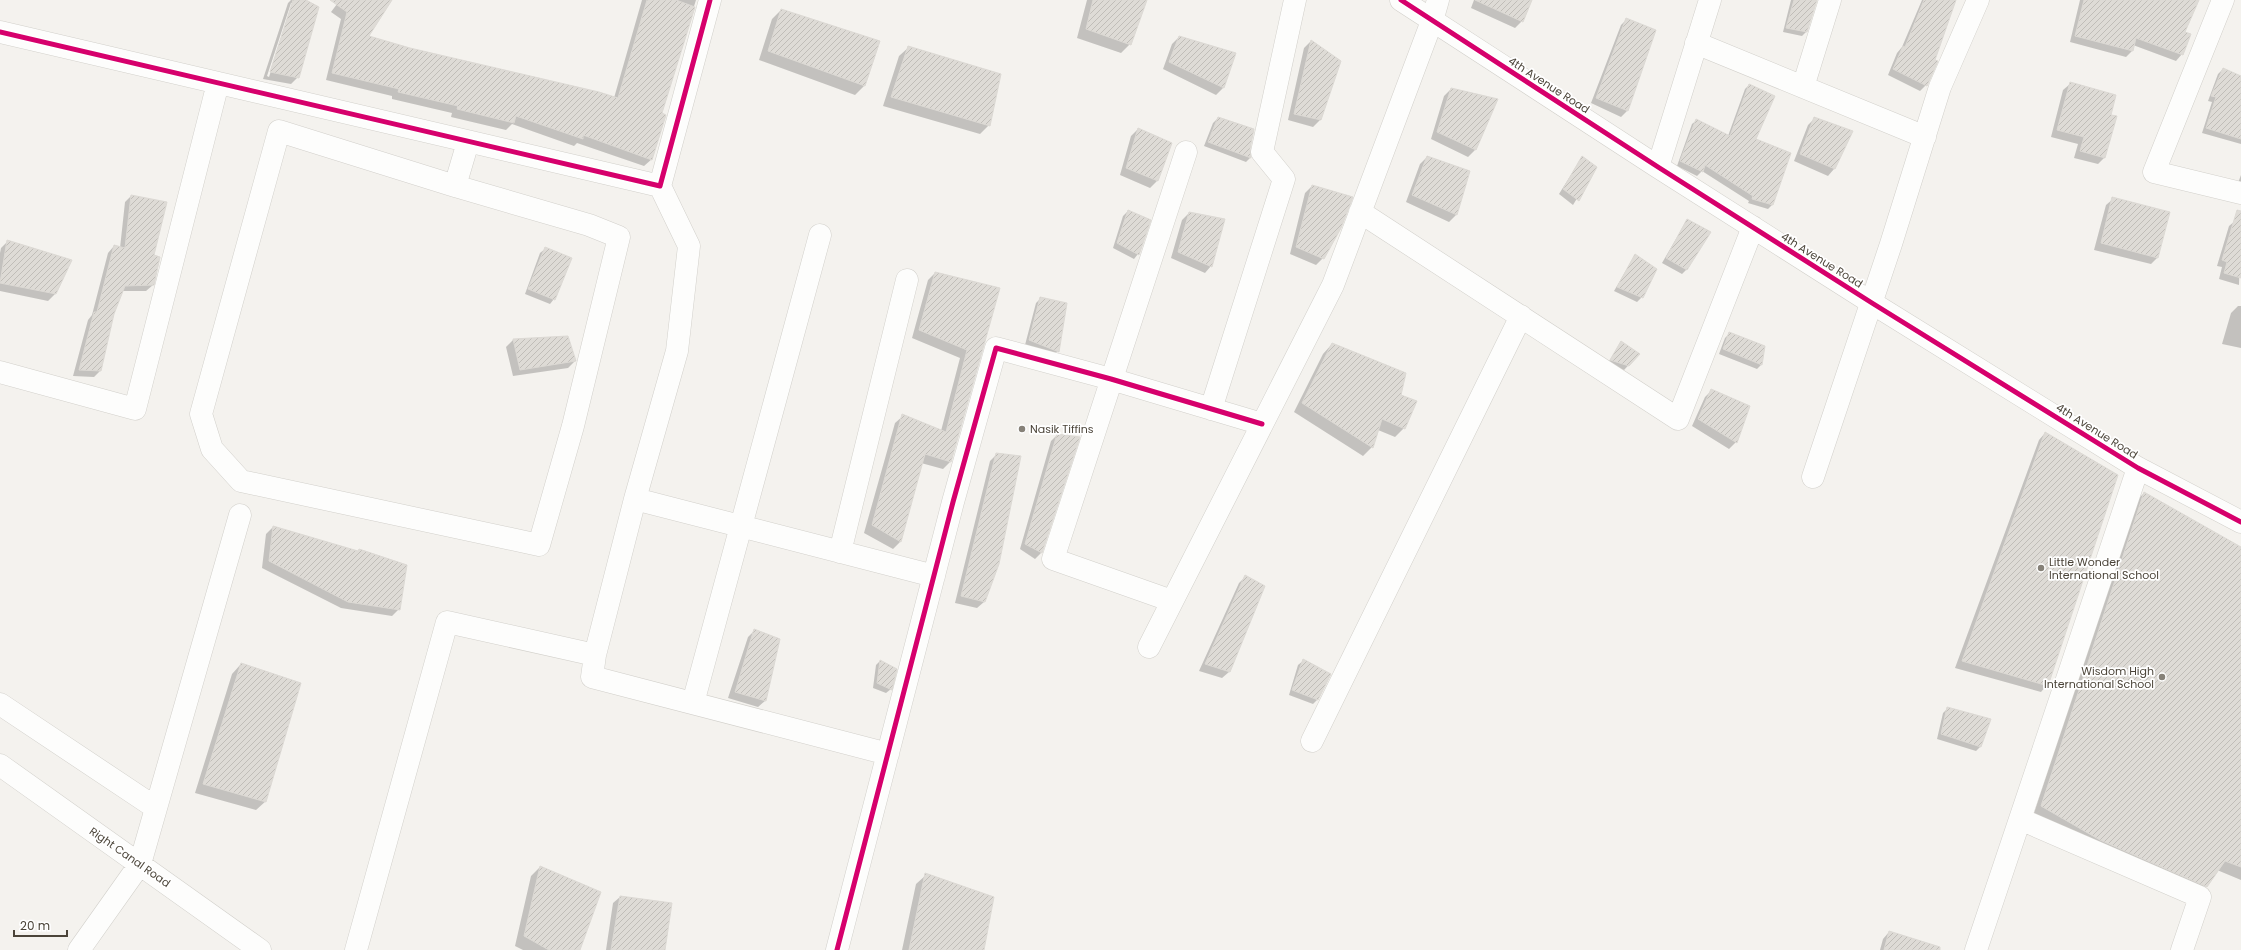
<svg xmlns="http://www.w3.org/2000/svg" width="2241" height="950" font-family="Poppins,sans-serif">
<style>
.shadow{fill:#0003;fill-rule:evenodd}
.building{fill:url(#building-hatch);stroke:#dcd9d4}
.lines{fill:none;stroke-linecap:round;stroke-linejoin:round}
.minor-casing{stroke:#d2d0cb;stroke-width:23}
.minor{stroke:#fdfdfc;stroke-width:22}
.cycleway-casing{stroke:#fff;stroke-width:8}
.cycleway{stroke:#d6006c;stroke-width:5}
.poi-dot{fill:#868178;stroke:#fff;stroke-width:1.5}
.labels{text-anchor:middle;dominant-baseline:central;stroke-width:3.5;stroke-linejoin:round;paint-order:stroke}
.street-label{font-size:11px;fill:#4b4439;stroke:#fff}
.poi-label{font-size:11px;fill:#4b4439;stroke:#fff;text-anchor:start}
</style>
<defs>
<pattern id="building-hatch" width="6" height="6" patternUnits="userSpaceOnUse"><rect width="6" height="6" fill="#dedbd6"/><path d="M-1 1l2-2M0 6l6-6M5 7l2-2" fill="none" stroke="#c0bdb8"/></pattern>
</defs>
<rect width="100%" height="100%" fill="#f4f2ee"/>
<path class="shadow" d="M291 0H303L298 77 291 84 263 79 288 3ZM291 3H293L269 77 267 76Z
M340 0H391L367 37 410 49 614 98 642 0H696L660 114 652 159 644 166 577 143 574 146 512 124 506 130 451 117 452 113 392 99V96L326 80 341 19 331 12Z
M1087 0H1146L1130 44 1121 53 1077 38Z
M1474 0H1531L1522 21 1515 28 1471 8Z
M1791 0H1816L1806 32 1802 36 1783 32Z
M1922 0H1955L1926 85 1920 91 1888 75 1897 53 1902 47Z
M2080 0H2197L2184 33 2182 54 2176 61 2133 45 2132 51 2126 57 2070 42Z
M781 10 864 86 855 95 759 60 772 19Z
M1627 19 1655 30 1627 111 1621 117 1591 103 1621 25Z
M1179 37 1235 54 1223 88 1216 95 1163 69 1172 44Z
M1311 41 1340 62 1320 120 1313 127 1288 120 1304 48Z
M909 47 989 125 980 134 883 106 899 56Z
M2223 69 2241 77V144L2202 133 2212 102 2208 101 2218 74Z
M2070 84 2110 115 2105 157 2098 164 2074 158 2078 144 2051 137 2063 90Z
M1749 85 1754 140 1789 154 1772 205 1768 209 1748 203 1749 201 1702 171 1697 176 1677 166 1692 124 1697 120 1728 136 1745 89Z
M1451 89 1497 100 1475 150 1468 157 1431 139 1444 96Z
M1218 118 1249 149 1250 158 1246 162 1204 146 1213 123Z
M1815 118 1851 131 1834 169 1828 176 1794 161 1808 125Z
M1138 129 1171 144 1157 181 1150 188 1120 175 1131 136Z
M1427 157 1468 171 1456 215 1449 222 1406 202 1420 164Z
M1582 157 1596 167 1573 205 1559 194Z
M2241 175V184L2238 183Z
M1312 186 1323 258 1316 265 1290 254 1305 193Z
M131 196 166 203 153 256V285L146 291H122L113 313 100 371 94 377 73 376 88 320 92 315 108 253 114 246 120 248 125 202Z
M2113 199 2158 257 2151 264 2094 250 2106 205Z
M1128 211 1138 254 1134 259 1113 248 1123 216Z
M1189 213 1211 266 1205 273 1171 258 1182 220Z
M1687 220V269L1682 274 1662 263Z
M2235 221 2241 222 2239 285 2219 279 2222 267 2217 266 2229 226Z
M8 241 71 261 55 294 48 301 0 291V253L1 248Z
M545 249 554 299 550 304 525 294 540 253Z
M1635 255 1642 297 1637 302 1614 291Z
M935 273 999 289 950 462 943 469 921 463 900 542 893 549 864 533 895 423 903 416 941 431 960 358 912 338 928 280Z
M1041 298 1058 351 1053 355 1025 345 1036 303Z
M2238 306H2241V348L2222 344 2231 313Z
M1729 334 1764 346 1761 365 1757 369 1719 354 1725 338Z
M567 337 575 361 568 368 513 376 506 347 513 340Z
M1622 343 1639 354 1624 370 1607 364Z
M1332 344 1400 396 1404 428 1395 437 1378 430 1372 447 1363 456 1294 412 1323 354Z
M1712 390 1748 406 1736 442 1729 449 1692 426 1705 397Z
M2045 433 2047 685 2041 692 1955 668 2039 440Z
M1057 435 1078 438 1041 553 1035 559 1020 549 1051 441Z
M997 454 984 602 977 608 955 603 990 461Z
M2144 493 2241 548V880L2217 870 2197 896 2033 816 2135 502Z
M273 527 358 552 399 609 392 616 341 608 262 568 266 534Z
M1246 576 1229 672 1222 678 1199 671 1239 583Z
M755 630 765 701 758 707 728 698 748 637Z
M880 661 891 689 886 693 873 688 876 665Z
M1303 661 1317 700 1313 704 1289 695 1298 665Z
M241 664 266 801 256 810 195 793 232 674Z
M1948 708 1981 746 1976 751 1937 739 1943 713Z
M540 867 579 950H523L515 946 531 876Z
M926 875 983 950H902L916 884Z
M620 897 664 950H606L613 903Z
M1889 932 1940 948V950H1880L1883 939Z"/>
<path class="building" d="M293 0H306L319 7 299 78 270 72Z
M330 0H392L369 36 410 48 599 92 618 98 647 0H676L695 7 662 113 666 115 652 160 583 135V139L516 116 514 123 457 109 458 106 398 92 399 89 332 73 347 12Z
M1093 0H1147L1131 45 1086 29Z
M1475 0H1532L1523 22Z
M1794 0H1817L1807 32 1786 28Z
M1924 0H1956L1935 60 1938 61 1927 86 1893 69 1903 46 1905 47Z
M2084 0H2199L2185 32 2191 34 2183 55 2136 38 2133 51 2075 36Z
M781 9 880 41 865 86 768 51Z
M1626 18 1656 30 1628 111 1596 98Z
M1179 36 1236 53 1224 88 1169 62Z
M1311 40 1341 61 1321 120 1294 114Z
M908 46 1001 74 990 126 891 97Z
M2223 68 2241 76V139L2206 128 2216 97 2211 96Z
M2070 82 2116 95 2111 115 2117 116 2105 158 2080 151 2084 137 2057 130Z
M1749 84 1775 96 1756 139 1791 153 1773 205 1752 199 1753 196 1705 165 1703 172 1680 161 1696 119 1730 136Z
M1451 88 1498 99 1476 150 1437 132Z
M1218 117 1254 129 1250 149 1251 158 1208 142Z
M1814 117 1853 131 1835 169 1800 154Z
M1138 128 1172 143 1158 181 1126 168Z
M1427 156 1470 171 1457 215 1412 195Z
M1582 156 1597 167 1579 201 1563 189Z
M1312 185 1353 197 1341 228 1324 259 1296 247Z
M131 195 167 202 154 255 160 257 154 285 125 286 114 314 101 371 79 370 94 312H97L114 245 125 248Z
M2112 197 2170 212 2158 258 2101 243Z
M1128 210 1151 220 1139 255 1117 243Z
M2237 210 2241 211V278L2224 273 2227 262 2222 260Z
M1189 212 1225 219 1212 267 1178 252Z
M1687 219 1711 232 1687 270 1666 258Z
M7 240 72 260 56 294 0 283Z
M545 247 572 258 555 300 528 289Z
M1635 254 1657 269 1643 298 1617 287Z
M935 272 1000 288 951 462 925 454 901 542 872 525 902 414 946 432 967 350 919 330Z
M1040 297 1067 303 1059 352 1029 340Z
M1729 332 1765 346 1762 365 1723 349Z
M568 336 576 361 520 370 513 339Z
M1621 341 1640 354 1629 366 1610 360Z
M1332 343 1406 373 1401 395 1417 401 1405 429 1382 419 1373 448 1302 403Z
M1711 389 1750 406 1737 443 1698 419Z
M2045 432 2118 475 2048 686 1962 661Z
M1057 434 1080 437 1042 553 1025 544Z
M996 453 1021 456 999 564 985 602 961 596Z
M2144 492 2241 547V867L2225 861 2207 887 2100 840 2041 806Z
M273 526 358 551 359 549 407 565 400 610 348 602 269 561Z
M1245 575 1265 586 1230 672 1205 664Z
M754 629 780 639 766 701 735 692Z
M1303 659 1331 674 1318 700 1292 690Z
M880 660 897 669 892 690 877 683Z
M241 663 301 683 266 802 203 784Z
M1947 707 1991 719 1981 747 1941 734Z
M540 866 601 892 580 950H549L524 936Z
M925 873 994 897 984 950H909Z
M620 896 672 903 665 950H611Z
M1889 931 1940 947V950H1884Z"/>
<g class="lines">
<defs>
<path id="minor" d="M1401 0 1658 167 1872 303 2138 468 2241 522
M2223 0 2154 172 2241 193
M0 32 660 186 710 0
M1696 43 1925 137
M1803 87 1830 0
M1658 167 1710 0
M455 186 279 131 201 414 212 449 241 481 539 545 573 426 619 237 589 225 455 186 468 142
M660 186 689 246 677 351 635 499 934 576
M1360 212 1678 419 1753 227
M0 372 135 409 218 83
M1211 409 1284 179 1262 152 1295 0
M1813 477 1891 244 1940 87 1978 0
M635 499 595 655 592 677 888 754
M840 552 907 280
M1172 601 1053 559 1186 152
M1149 647 1333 285 1432 21 1438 0
M693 703 820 235
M0 704 156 808
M1312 741 1521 316
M0 765 260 950
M2020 819 2200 897 2182 950
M79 950 140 864 240 515
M356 950 447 622 595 655
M837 950 953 502 996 348 1111 379 1262 424
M1976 950 2138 468"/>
</defs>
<use href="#minor" class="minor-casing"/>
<use href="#minor" class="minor"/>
<defs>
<path id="cycleway" d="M1401 0 1658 167 1872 303 2138 468 2241 522
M0 32 660 186 710 0
M837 950 953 502 996 348 1111 379 1262 424"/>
</defs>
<use href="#cycleway" class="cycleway-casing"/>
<use href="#cycleway" class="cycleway"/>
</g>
<g class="poi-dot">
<circle cx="1022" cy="429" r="4"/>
<circle cx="2041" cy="568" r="4"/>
<circle cx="2162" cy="677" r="4"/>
</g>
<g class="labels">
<g class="street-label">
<text transform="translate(1549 85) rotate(33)">4th Avenue Road</text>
<text transform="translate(1822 260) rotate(32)">4th Avenue Road</text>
<text transform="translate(2097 431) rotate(32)">4th Avenue Road</text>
<text transform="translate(130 857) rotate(35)">Right Canal Road</text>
</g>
<g class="poi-label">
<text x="1030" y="429">Nasik Tiffins</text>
<text x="2049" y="562">Little Wonder<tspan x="2049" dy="13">International School</tspan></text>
<text x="2154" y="671" text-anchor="end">Wisdom High<tspan x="2154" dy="13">International School</tspan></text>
</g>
</g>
<path d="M14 930v6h53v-6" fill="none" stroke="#4b4439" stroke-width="2"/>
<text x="20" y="930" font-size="12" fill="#4b4439" stroke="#ffffff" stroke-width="3" paint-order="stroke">20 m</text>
</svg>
